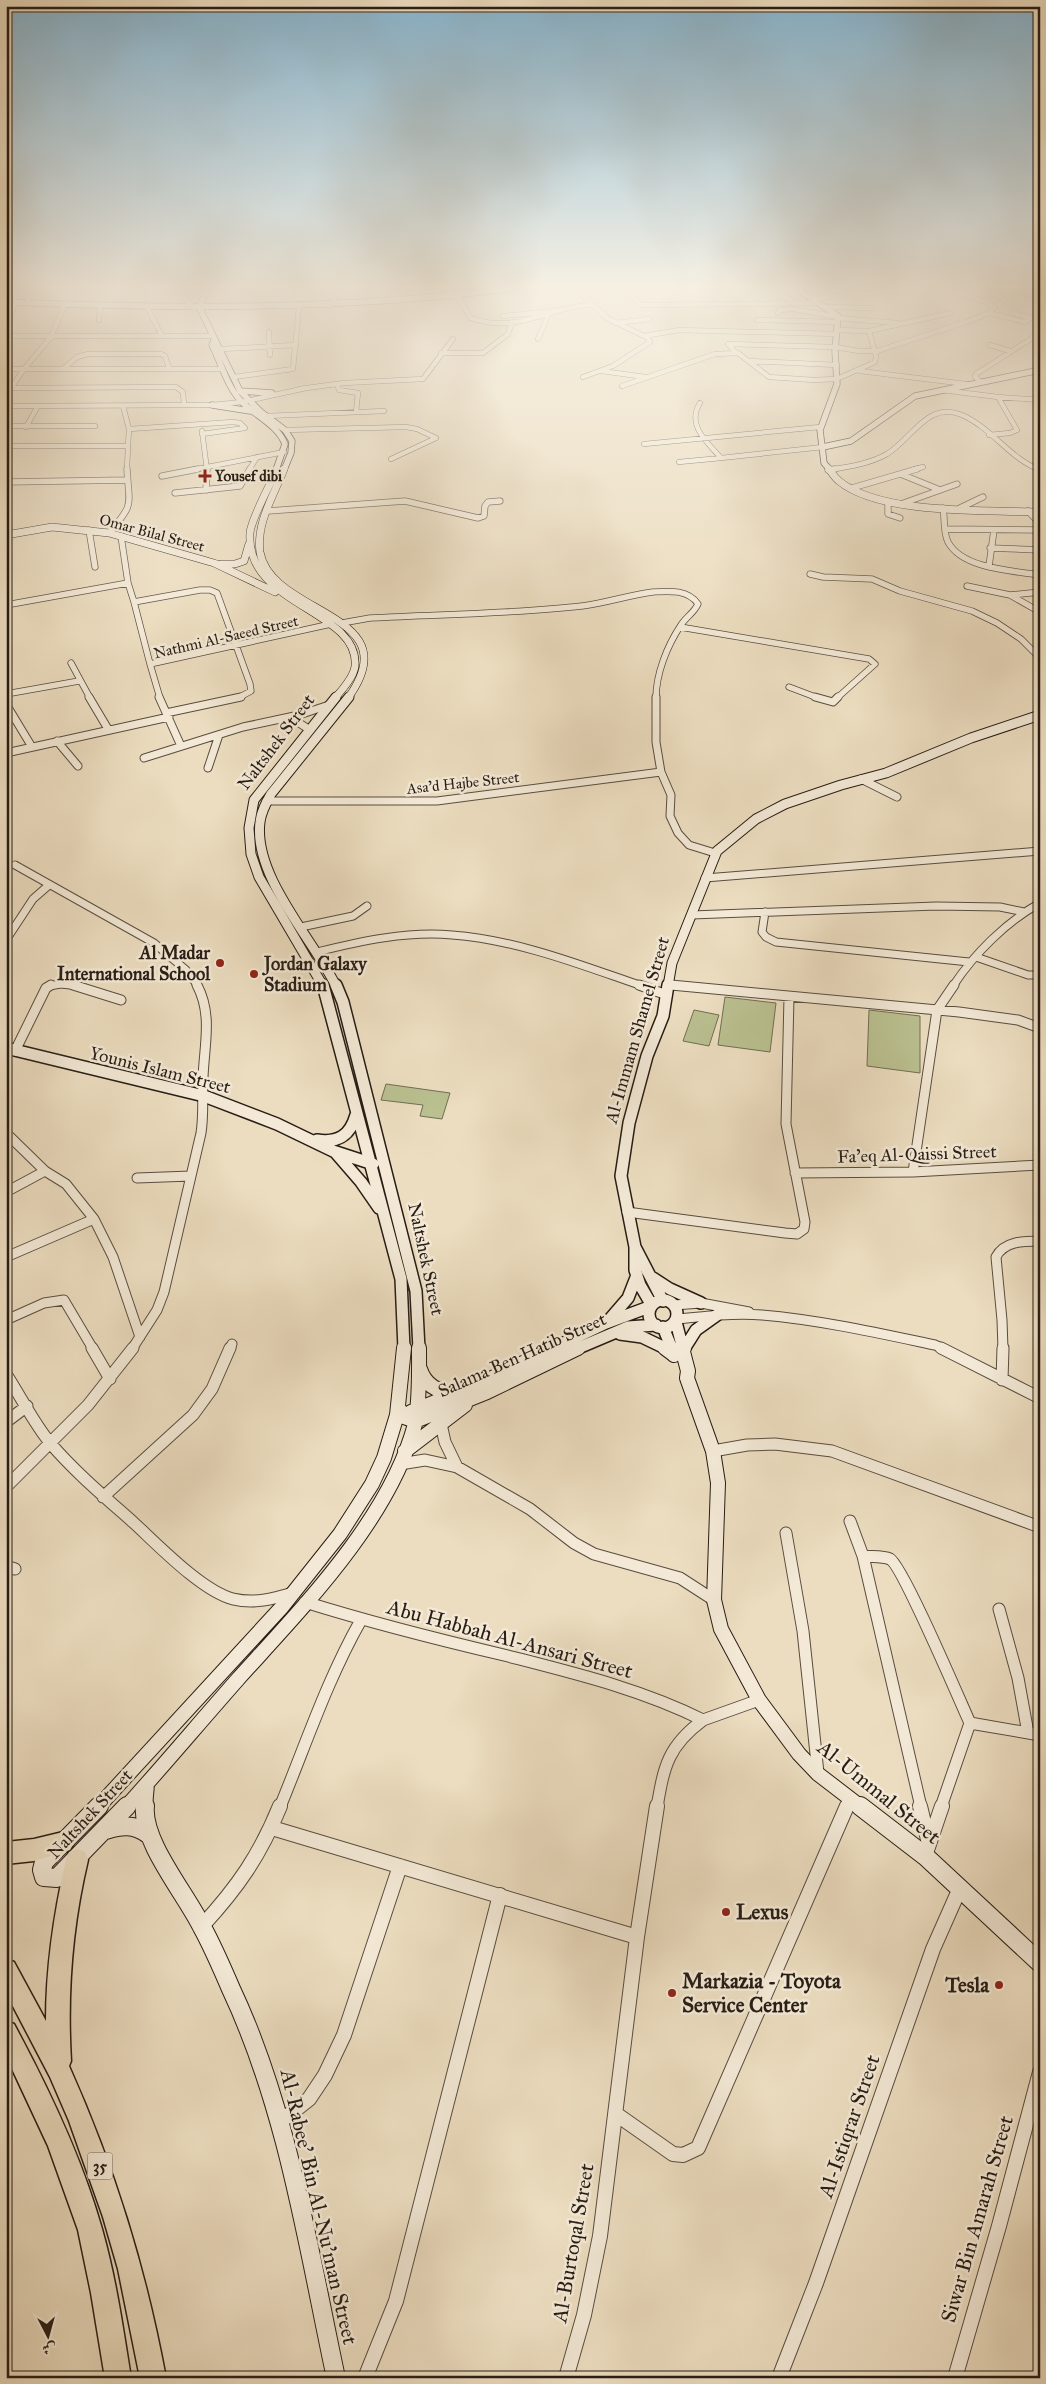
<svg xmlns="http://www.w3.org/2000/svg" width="1046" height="2384" font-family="'IM FELL Great Primer',Amiri,serif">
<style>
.green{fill:#bac090;stroke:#706e52}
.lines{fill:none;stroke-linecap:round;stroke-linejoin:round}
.street-far5-casing{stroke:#584d40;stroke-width:5.5}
.street-far4-casing{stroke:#584d40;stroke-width:7}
.street-far3-casing{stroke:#584d40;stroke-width:9}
.street-far2-casing{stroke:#584d40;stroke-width:11}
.street-far1-casing{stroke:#584d40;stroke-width:13}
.street-casing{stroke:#584d40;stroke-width:16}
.secondary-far5-casing{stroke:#271d15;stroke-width:7}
.secondary-far4-casing{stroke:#271d15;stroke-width:8}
.secondary-far3-casing{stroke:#271d15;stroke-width:11}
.secondary-far2-casing{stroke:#271d15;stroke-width:14}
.secondary-far1-casing{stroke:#271d15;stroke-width:16}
.secondary-casing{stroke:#271d15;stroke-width:20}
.highway-casing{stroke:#271d15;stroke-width:3}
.street-far5{stroke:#f3e9d6;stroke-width:4.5}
.street-far4{stroke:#f3e9d6;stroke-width:5.5}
.street-far3{stroke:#f3e9d6;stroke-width:7}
.street-far2{stroke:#f3e9d6;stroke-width:9}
.street-far1{stroke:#f3e9d6;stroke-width:11}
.street{stroke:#f3e9d6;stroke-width:14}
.secondary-far5{stroke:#f3e9d6;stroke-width:5.5}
.secondary-far4{stroke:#f3e9d6;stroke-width:7}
.secondary-far3{stroke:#f3e9d6;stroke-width:9}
.secondary-far2{stroke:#f3e9d6;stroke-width:11}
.secondary-far1{stroke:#f3e9d6;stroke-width:14}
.secondary{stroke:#f3e9d6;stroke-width:18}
.highway{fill:#ecddc0;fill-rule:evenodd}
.poi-dot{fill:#8f2418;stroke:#f3e9d6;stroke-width:2}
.labels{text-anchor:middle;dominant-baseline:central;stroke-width:5;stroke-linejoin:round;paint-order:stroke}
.far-poi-label{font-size:15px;font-weight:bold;fill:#271d15;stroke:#f3e9d6;text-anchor:start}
.far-street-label{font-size:15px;fill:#271d15;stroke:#f3e9d6}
.shield{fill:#f3e9d6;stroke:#645a4f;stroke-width:1}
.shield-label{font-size:16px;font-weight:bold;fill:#271d15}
.street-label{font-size:18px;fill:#271d15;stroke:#f3e9d6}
.poi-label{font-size:18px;font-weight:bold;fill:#271d15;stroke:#f3e9d6;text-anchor:end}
.near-street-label{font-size:21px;fill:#271d15;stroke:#f3e9d6}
.near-poi-label{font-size:21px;font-weight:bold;fill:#271d15;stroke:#f3e9d6;text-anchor:start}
</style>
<rect width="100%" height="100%" fill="#ecddc0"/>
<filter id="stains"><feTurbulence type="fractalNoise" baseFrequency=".004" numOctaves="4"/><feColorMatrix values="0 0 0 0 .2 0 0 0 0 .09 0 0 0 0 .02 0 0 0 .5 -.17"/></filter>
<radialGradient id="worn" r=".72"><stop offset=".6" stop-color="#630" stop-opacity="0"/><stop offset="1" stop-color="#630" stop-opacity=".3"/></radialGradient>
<path class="green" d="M725 997 776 1003 770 1052 718 1045Z
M694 1010 719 1015 709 1046 683 1041Z
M869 1010 920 1016V1073L867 1066Z
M386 1084 450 1093 442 1119 420 1116 423 1105 381 1100Z"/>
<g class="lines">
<defs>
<path id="street-far5" d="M177 288 194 308
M267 288 268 294
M307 288 333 297 334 300 329 306
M447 288 455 297
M575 288 607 318 648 338 650 342 613 366 583 377
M622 288 641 305 820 303
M773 288 779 295 794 301
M984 288V292L1005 300
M1012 288 1040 299
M457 296 471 318C502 330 531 319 561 310 571 307 582 306 592 304
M333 297 365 288
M26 303 34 288
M147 307 162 336
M827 307 872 308
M778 313 779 310 793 309 838 317
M989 313 1025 322 1031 318 1013 313
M503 316 555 311
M838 318 897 323
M9 319 15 303
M99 320 100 305
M757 320 838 322
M616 323 649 319
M837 330 868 331
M269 332 270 355
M6 336H212
M644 336 679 330 837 334
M538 339 548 316
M990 345 1010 351
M221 349 296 345
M441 353H483L508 334 512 322
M736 353 728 344 835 347 859 351H877L966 322 989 313 995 307C948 278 865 293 812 299
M750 361 837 365
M6 369H221
M63 369 77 357 88 354H161L165 356 169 368
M601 371 646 377
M860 371 966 384
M234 377 293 369 299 307
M979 381 975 376 976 374 1040 333
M337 384 339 390 358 393 356 412
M622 386 715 354 738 353 769 377 814 380 837 379 875 362 876 356 869 331 950 313
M10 388 176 387 183 392 184 405
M299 389 344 383 423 379 453 339
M942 390 998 397 1017 430 1010 433 989 435
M6 395 24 369 51 337 65 304
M998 397 1040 400
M6 406 212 405 242 402 306 388
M123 406 129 429 128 446
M266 416 384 411
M6 426H95
M26 427 38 406
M129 429 233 422 240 423 245 428 202 434
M285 430 406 427 417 429 436 438 391 459
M202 431 207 470
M644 444 820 427
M6 446H128L127 470
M721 458 823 447
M679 462 721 458C707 442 686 425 700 403
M6 465 9 466
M192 470 284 452
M249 470 257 457
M828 470C848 467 869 464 887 454 912 439 928 400 962 415 992 428 1009 458 1040 470
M912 470 923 467"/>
<path id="street-far4" d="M1037 469 1040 470
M828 470 835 469
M903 475 940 490
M162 476 198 469
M6 482 127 480
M852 488 917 469
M206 490 207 469
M175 493 240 486 250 469
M888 502V514L900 518
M901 504 957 484
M6 506H8
M943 508C945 519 943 532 948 542 962 569 1014 571 1040 575
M960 508 983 497
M268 511 405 501 478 518 484 516 485 506 488 502 500 501
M1028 511 1040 524
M946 529 1040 530
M89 530 95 567
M109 533C135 503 129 506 127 469
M990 548 1040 550
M989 566 994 530
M810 574 823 577 872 579 900 591 972 611 997 623 1021 639 1040 658
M128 583 134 602 200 590H210L217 593 250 684 251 691 238 698
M967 586 1010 595 1040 612
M1010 595 1040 592
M134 602 150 664
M6 605 128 583 121 536
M342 623 370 618C441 614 512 614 582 606 606 603 629 595 653 592 668 591 688 589 698 604 694 613 686 617 681 625 667 646 656 674 656 698
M680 627 869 659 875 664 837 698
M71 663 90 698
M789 687 818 698
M6 694 79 681
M160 698 150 664 331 624"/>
<path id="street-far3" d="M89 697 108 729
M159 697 181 746
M656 697V742L661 772 671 795 670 816 678 833 689 845 715 853
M815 697 833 702 838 697
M6 704 32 747
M166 713 241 697
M285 720 296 721 310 730
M57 741 78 766
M6 753 169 717
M144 758 243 727 299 715 329 705
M208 768 219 735
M861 779 897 797
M266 801H437L661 772
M15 865 154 943 186 970 198 986
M705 878 1040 851
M765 912 762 932 766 937 776 942 969 962
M692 915 936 906 1000 907 1024 912
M301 927 353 916 367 906
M6 940 33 899 49 885
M317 952C361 941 407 931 452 935 518 940 581 965 642 986
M976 957 1028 975H1040
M669 985 684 986
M49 986 61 984 79 986
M953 986C974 954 1006 922 1040 903"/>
<path id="street-far2" d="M73 985 121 1000
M639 985 667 995
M671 985 959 1012 1018 1020 1040 1028
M15 1051 46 988 51 985
M6 1133 45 1171 66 1184 94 1219 113 1257 140 1337
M913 1172 937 1010 954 985
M795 1173 913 1172 1040 1165
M137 1178 191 1176
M6 1192 45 1171
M627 1212 785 1233 797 1234 804 1229 805 1222 786 1124 789 997
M6 1257 94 1219
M674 1305 701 1303 749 1312
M678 1319C706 1316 734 1313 762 1315 820 1320 878 1333 935 1345L944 1349
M6 1320 44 1303 64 1300 93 1349
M132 1349 157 1310 164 1292 201 1133C204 1114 202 1097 203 1078 204 1046 213 1015 197 985
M230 1349 232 1344
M1003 1349 1002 1320 996 1257C1004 1241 1024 1241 1040 1241"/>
<path id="street-far1" d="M92 1348 110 1379
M941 1348 1040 1398
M6 1374C21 1397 34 1424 51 1444 76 1473 106 1498 134 1523 158 1545 202 1591 233 1599 254 1604 273 1599 293 1593
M1002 1380 1003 1348
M6 1422 27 1406
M441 1424 445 1442 457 1467
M713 1451 747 1445 775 1444 832 1451 1040 1527
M400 1464 425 1460 457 1467 530 1509 574 1543 594 1554 680 1578 714 1600
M6 1487 88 1405 133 1348
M103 1497 193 1415 212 1389 230 1348
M850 1521 863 1556 921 1807
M786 1533 803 1631 818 1773
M863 1556C871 1557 883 1556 890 1559 902 1565 960 1701 970 1723L941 1807
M6 1566 15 1569
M305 1602C372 1623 440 1640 508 1656 574 1673 641 1689 703 1720L759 1700
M999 1609 1018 1678 1028 1733
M970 1723 1040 1735
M280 1807C306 1744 327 1680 361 1620
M657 1807C664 1766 668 1746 703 1720
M846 1807 850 1799"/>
<path id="street" d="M920 1806 929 1844
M272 1828 637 1937
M925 1856 942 1806
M202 1926C238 1887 260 1855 280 1806
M616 2114 673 2154 683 2155 698 2148 847 1806
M280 2122 309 2099 325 2075 344 2035 400 1866
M365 2378 396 2301 500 1895
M566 2378 584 2315 600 2236 637 1937 657 1806
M779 2378 816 2283 933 1949 960 1888
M955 2378 999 2226 1040 2072"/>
<path id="secondary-far5" d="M210 288 202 300 200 309 240 391 261 412 285 430 292 441 291 453 284 470
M796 288 838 316 835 351 837 384 820 430 824 463 830 470
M6 302C177 309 345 310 515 288
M214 340 212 345C221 363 227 386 241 401 255 416 277 424 285 444L276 470
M240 391 272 393
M212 405 250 411
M823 447 851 441 915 396 1040 370"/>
<path id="secondary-far4" d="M277 469C271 483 251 519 250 533 245 606 360 610 355 666 354 677 342 690 335 698
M284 469C274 495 256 523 260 552 271 616 411 612 348 698
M829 469C832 473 835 478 839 481 880 515 987 510 1040 512
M6 535 52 527 109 533 214 563 275 592
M221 564H235L244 561 249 544"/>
<path id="secondary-far3" d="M323 986 259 877 251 854 249 828 254 800 336 697
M336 986C313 939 253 876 260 822 261 812 266 803 271 794L349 697
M668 986 672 963 717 851 756 819 785 804 841 785 886 773 971 738 1040 715"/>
<path id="secondary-far2" d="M323 985 401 1279 404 1349
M336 985 343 1002 416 1291 419 1349
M6 1048 204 1096 277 1124 333 1151 373 1164
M317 1140C338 1143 350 1136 356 1115
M335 1152 361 1182 379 1208
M635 1247 663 1301
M650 1276 670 1289 701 1303
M649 1314a14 14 0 1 1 28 0a14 14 0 1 1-28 0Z
M651 1304 640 1285 635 1270V1247L621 1176 629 1123 647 1056 663 1016 668 985
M609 1320 628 1298 637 1275
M676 1322 683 1349
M663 1327 672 1349
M620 1334 642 1337 667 1349
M551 1349 606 1323 649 1307
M576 1349 628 1327 656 1325
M684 1349 696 1330 717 1315"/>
<path id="secondary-far1" d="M665 1348 673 1354
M671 1348 674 1355
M682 1348 688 1371 687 1378 713 1451 718 1483 714 1600 721 1629 759 1700 799 1754 818 1774 861 1807
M682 1352 684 1348
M420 1369C425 1385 437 1392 454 1393
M398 1407 404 1417 415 1421 487 1392 578 1348
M411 1412 482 1383 554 1348
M405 1451 465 1405
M98 1807 282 1607 340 1534 372 1484 384 1458 397 1415 404 1348
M126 1807C164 1765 200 1722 238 1679 302 1608 390 1519 415 1424 420 1402 419 1371 419 1348
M145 1807 147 1784"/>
<path id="secondary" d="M99 1806 44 1862 42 1870 44 1877 57 1878 127 1806
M145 1806C141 1841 186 1894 202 1927 213 1947 222 1968 231 1989 288 2110 308 2248 336 2378
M860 1806 925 1856 1040 1963
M106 1830C122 1825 134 1824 148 1834"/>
<path id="highway" d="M63 1832 70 1836 74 1843 70 1850 34 1861 6 1864V1842L34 1839Z
M77 1849 85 1852 88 1860C72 1927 67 1993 71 2061L69 2066C115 2169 145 2266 166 2378H140L118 2269 103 2217 69 2121 50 2077 6 1993V1959L14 1962 46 2021C46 1966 54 1913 66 1860L69 1852Z
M6 2021 14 2024C49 2089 82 2158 102 2229 116 2278 123 2328 131 2378H105L91 2293 78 2230 48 2146 6 2056Z"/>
</defs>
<use href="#street-far5" class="street-far5-casing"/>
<use href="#street-far4" class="street-far4-casing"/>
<use href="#street-far3" class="street-far3-casing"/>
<use href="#street-far2" class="street-far2-casing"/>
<use href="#street-far1" class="street-far1-casing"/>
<use href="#street" class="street-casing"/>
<use href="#secondary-far5" class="secondary-far5-casing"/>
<use href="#secondary-far4" class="secondary-far4-casing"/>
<use href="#secondary-far3" class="secondary-far3-casing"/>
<use href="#secondary-far2" class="secondary-far2-casing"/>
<use href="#secondary-far1" class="secondary-far1-casing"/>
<use href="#secondary" class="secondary-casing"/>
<use href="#highway" class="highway-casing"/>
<use href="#street-far5" class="street-far5"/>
<use href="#street-far4" class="street-far4"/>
<use href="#street-far3" class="street-far3"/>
<use href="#street-far2" class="street-far2"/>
<use href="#street-far1" class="street-far1"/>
<use href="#street" class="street"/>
<use href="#secondary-far5" class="secondary-far5"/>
<use href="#secondary-far4" class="secondary-far4"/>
<use href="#secondary-far3" class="secondary-far3"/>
<use href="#secondary-far2" class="secondary-far2"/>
<use href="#secondary-far1" class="secondary-far1"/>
<use href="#secondary" class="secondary"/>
<use href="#highway" class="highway"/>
</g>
<linearGradient id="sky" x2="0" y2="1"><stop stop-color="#88b7d2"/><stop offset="0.46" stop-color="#f6f0e3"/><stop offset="1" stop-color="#f6f0e3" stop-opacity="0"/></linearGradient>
<rect width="1046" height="622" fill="url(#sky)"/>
<g class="poi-dot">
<path d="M202.5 468.5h5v5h5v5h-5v5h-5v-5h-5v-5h5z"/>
<circle cx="220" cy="963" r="5"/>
<circle cx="254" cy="974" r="5"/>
<circle cx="726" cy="1912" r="5"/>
<circle cx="999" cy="1985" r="5"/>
<circle cx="672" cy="1993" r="5"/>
</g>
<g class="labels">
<g class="far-poi-label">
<text x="215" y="476">Yousef dibi</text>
</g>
<g class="far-street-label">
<text transform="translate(152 533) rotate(15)">Omar Bilal Street</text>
<text transform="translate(226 637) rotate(-13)">Nathmi Al-Saeed Street</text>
<text transform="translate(463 783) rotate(-6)">Asa'd Hajbe Street</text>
</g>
<rect class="shield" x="87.5" y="2152.5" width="25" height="27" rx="4"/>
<g class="shield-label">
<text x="100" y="2166">35</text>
</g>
<g class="street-label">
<text transform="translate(276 742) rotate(-53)">Naltshek Street</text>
<text transform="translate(637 1030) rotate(-74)">Al-Immam Shamel Street</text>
<text transform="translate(160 1070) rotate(14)">Younis Islam Street</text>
<text transform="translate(917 1154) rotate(-2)">Fa'eq Al-Qaissi Street</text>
<text transform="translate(426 1259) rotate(78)">Naltshek Street</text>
<text transform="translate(522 1355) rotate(-24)">Salama Ben Hatib Street</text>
<text transform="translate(90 1814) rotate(-47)">Naltshek Street</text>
</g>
<g class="poi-label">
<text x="210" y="953">Al Madar<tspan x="210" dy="21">International School</tspan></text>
<text x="264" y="964" text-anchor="start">Jordan Galaxy<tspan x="264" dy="21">Stadium</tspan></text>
</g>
<g class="near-street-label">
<text transform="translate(510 1639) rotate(15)">Abu Habbah Al-Ansari Street</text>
<text transform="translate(879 1792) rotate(39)">Al-Ummal Street</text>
<text transform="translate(849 2126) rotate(-71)">Al-Istiqrar Street</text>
<text transform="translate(319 2207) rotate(77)">Al-Rabee' Bin Al-Nu'man Street</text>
<text transform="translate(977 2219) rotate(-74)">Siwar Bin Amarah Street</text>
<text transform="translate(573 2243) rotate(-80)">Al-Burtoqal Street</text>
</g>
<g class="near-poi-label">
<text x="736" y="1912">Lexus</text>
<text x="682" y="1981">Markazia - Toyota<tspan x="682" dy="24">Service Center</tspan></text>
<text x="989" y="1985" text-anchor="end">Tesla</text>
</g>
</g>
<rect width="1046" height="2384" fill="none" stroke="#ecddc0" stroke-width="25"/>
<rect x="8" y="8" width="1031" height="2369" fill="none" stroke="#271d15" stroke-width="2.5"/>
<rect x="12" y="12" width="1021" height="2359" fill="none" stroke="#271d15"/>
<g transform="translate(48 2336) rotate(174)" stroke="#f3e9d6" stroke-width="4" paint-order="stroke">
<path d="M0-4L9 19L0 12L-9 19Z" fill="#271d15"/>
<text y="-8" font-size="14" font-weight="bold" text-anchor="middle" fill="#271d15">ش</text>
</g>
<rect width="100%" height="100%" filter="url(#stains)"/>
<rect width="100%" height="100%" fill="url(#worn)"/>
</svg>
